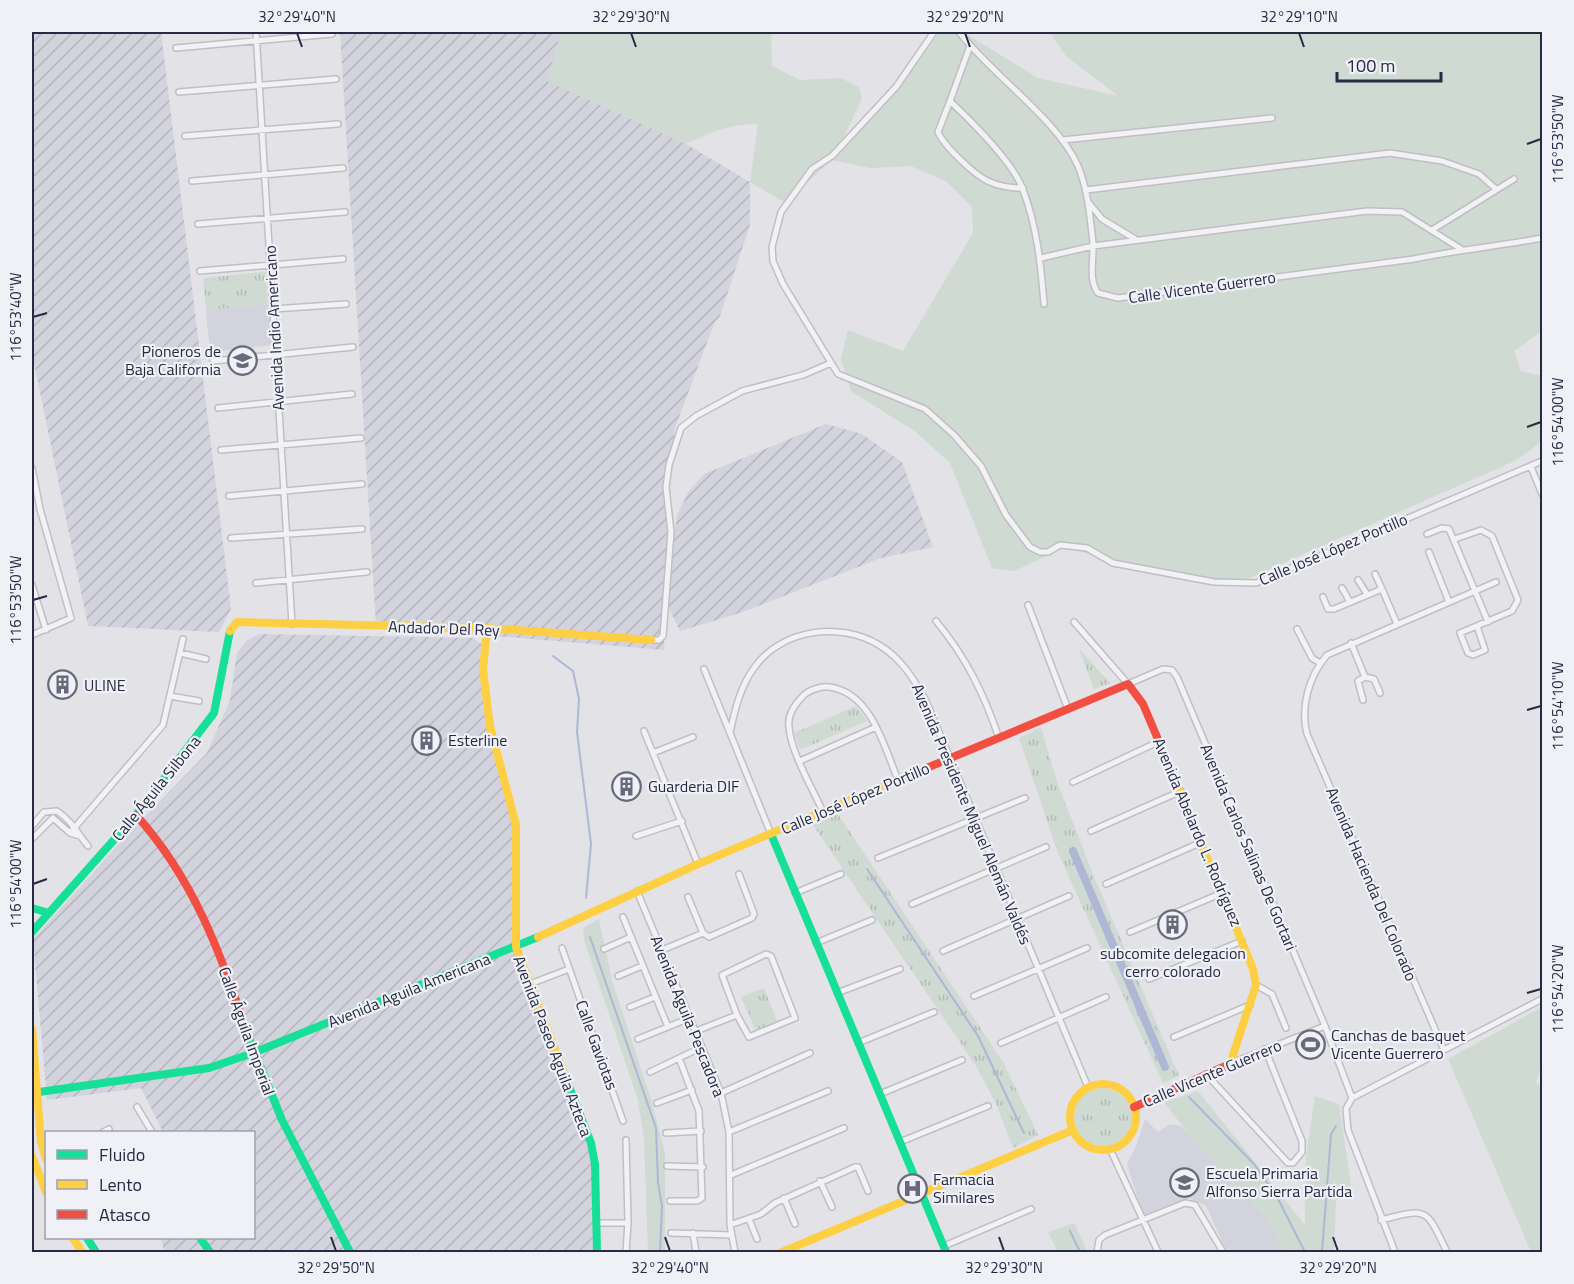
<svg xmlns="http://www.w3.org/2000/svg" width="1574" height="1284" font-family="'Titillium Web',sans-serif">
<style>
.built{fill:#d2d3dd}
.industrial{fill:url(#industrial-furrows)}
.green{fill:#cfdad2}
.park{fill:url(#park-tufts)}
.lines{fill:none;stroke-linecap:round;stroke-linejoin:round}
.stream{stroke:#aeb7d5;stroke-width:2}
.canal{stroke:#aeb7d5;stroke-width:8}
.street-casing{stroke:#bfbfc5;stroke-width:8}
.street{stroke:#f2f2f4;stroke-width:5}
.fast{stroke:#16e098;stroke-width:8}
.slow{stroke:#ffcf43;stroke-width:8}
.jam{stroke:#f24e42;stroke-width:8}
.ticks{fill:none;stroke:#272a42;stroke-width:2}
.labels{text-anchor:middle;dominant-baseline:central;stroke-width:4.5;stroke-linejoin:round;paint-order:stroke}
.street-label{font-size:16px;fill:#272a42;stroke:#eff1f7}
.poi-label{font-size:16px;fill:#272a42;stroke:#eff1f7;text-anchor:start}
.neatline{fill:none;stroke:#272a42;stroke-width:2}
.ticks-label{font-size:15px;text-anchor:middle;fill:#272a42}
</style>
<defs>
<pattern id="industrial-furrows" width="10" height="10" patternUnits="userSpaceOnUse" patternTransform="scale(1.5)"><rect width="10" height="10" fill="#d2d3dd"/><path d="M-1 1l2-2M0 10L10 0M9 11l2-2" fill="none" stroke="#b4b5bf"/></pattern>
<pattern id="park-tufts" width="24" height="20" patternUnits="userSpaceOnUse" patternTransform="scale(1.5)"><rect width="24" height="20" fill="#cfdad2"/><path d="M3 7l-1-3M5 7V3M7 7l1-3M15 17l-1-3M17 17v-4M19 17l1-3" fill="none" stroke="#b2bbb6"/></pattern>
</defs>
<rect width="100%" height="100%" fill="#e2e2e7"/>
<path class="built" d="M268 304 273 345 210 352 206 310Z
M1145 1119 1158 1132 1170 1124 1181 1126 1188 1133 1269 1221 1284 1252H1232L1225 1248 1206 1206 1189 1198 1143 1215 1127 1164 1135 1149Z"/>
<path class="industrial" d="M32 32H161L231 609 219 632 88 626 32 353Z
M340 32H561L548 81 686 144 750 182V225L720 316 714 324 675 428 668 482 664 650 376 626Z
M826 424 862 434 902 462 933 547 881 558 743 612 680 631 667 604V571L678 513 689 491 704 474Z
M259 634 473 638 486 647 488 705 515 810V946L594 1162 597 1252H164L161 1238H254V1132H163L141 1088 47 1100 33 939 126 836 207 753 230 700 237 653 246 641Z"/>
<path class="green" d="M561 32H771L772 66 800 80 841 78 859 87 862 99 834 157 898 89 940 32H963L1038 78 1118 96 1066 56 1049 32H1542V331L1514 351 1521 371 1542 376V441L1517 460 1238 583 1112 561 1066 547 1014 571 992 568 950 463 916 432 851 391 841 359 848 330 903 351 973 233 972 207 946 181 911 166 870 168 832 160 785 203 750 182 758 124C731 123 710 133 686 144L547 81Z
M599 919 612 981 651 1099 665 1153V1252H648L644 1139 638 1100 584 940 583 928Z
M1542 1007V1065L1536 1083 1542 1087V1252H1531L1448 1059Z
M1320 1033 1325 1043 1300 1053 1296 1043Z
M1198 1091 1305 1225 1306 1157 1315 1096 1339 1104 1351 1185 1336 1201 1334 1252H1283L1269 1221 1188 1133 1164 1102Z
M1074 1223 1088 1252H1058L1048 1232Z"/>
<path class="park" d="M265 272 268 304 206 310 203 278Z
M1079 649 1110 683 1094 689Z
M856 706 867 721 800 750 794 733Z
M1041 727 1057 782 1095 879 1179 1076 1163 1083 1058 853 1019 738Z
M838 814 1003 1062 1038 1135 1013 1148 996 1104 976 1066 813 825Z
M764 988 779 1026 758 1035 741 997Z
M1074 1117a29 29 0 1 1 58 0a29 29 0 1 1-58 0Z"/>
<g class="lines">
<path class="stream" d="M553 656 573 671 579 699 577 732 591 844 586 898
M867 869 978 1036 1024 1133
M590 937 656 1128 658 1183 662 1206 660 1252
M1189 1097 1254 1164 1278 1199 1305 1252
M1070 1231 1080 1252
M1322 1252 1331 1134 1336 1126"/>
<path class="canal" d="M1073 851 1165 1067"/>
<defs>
<path id="street" d="M256 32 292 624
M934 32 896 87 832 156 812 169 781 212 772 247 773 261 783 284 838 374 925 409 954 435 981 466 1006 515 1030 547 1040 552H1048L1060 545 1087 548 1113 563 1214 582 1256 583 1542 461
M959 32C992 75 1057 119 1078 166 1088 190 1090 217 1093 243 1094 260 1088 279 1098 293L1118 298 1414 259C1457 250 1500 246 1542 238
M970 46 950 101C971 121 1014 163 1023 190 1037 226 1041 266 1044 304
M176 48 332 34
M179 92 336 79
M950 101 938 132C944 146 975 176 990 182 1001 187 1011 188 1023 188
M185 136 338 124
M1063 140 1272 118
M192 181 343 168
M1086 190 1390 153 1442 161 1479 174 1496 189
M1089 203 1102 219 1135 239
M198 224 345 212
M1432 230 1514 179
M1041 258 1093 246 1367 211 1402 212 1461 249
M200 271 343 259
M273 309 346 304
M213 361 353 347
M218 408 352 394
M221 450 361 438
M1531 467 1542 494
M32 468 40 509 71 618 32 635
M229 496 362 484
M1427 534 1442 528 1449 529 1488 622
M231 538 362 529
M1455 539 1481 530 1492 536 1518 600 1512 611 1460 633 1468 653 1473 655 1485 650 1477 626
M1429 552 1449 602
M1375 574 1382 589
M1358 580 1367 594
M256 583 367 572
M32 585 46 630
M1342 588 1350 602
M1323 597 1328 609H1334L1382 589 1397 624
M1028 605 1068 709
M936 621C966 657 984 694 999 738
M1074 622 1128 684 1163 669 1172 670 1177 677 1325 1026 1352 1098 1346 1109 1348 1130 1395 1252
M1297 629 1312 658 1320 663
M651 640H659L663 636 671 532 666 487 669 465 681 428 696 416 742 391 803 375 831 363
M1351 643 1365 677
M180 653 206 659
M704 669 771 834
M170 696 199 701
M1363 700 1358 681 1365 677 1374 679 1380 693
M644 731 698 864
M730 732C735 710 740 687 754 668 781 629 840 621 879 645 901 658 914 679 926 701L1088 1087
M653 753 693 737
M800 761 876 727
M1073 782 1160 741
M823 812C812 787 791 753 789 727 787 715 795 704 803 696 809 690 821 686 829 687 871 692 884 746 898 780
M32 826 44 812 57 811C72 821 77 833 88 846
M1091 831 1181 791
M70 833 163 725 183 639
M636 836 682 821
M32 839 53 818 70 833 80 836
M878 858 1025 798
M1106 884 1202 842
M637 891 721 1093 729 1132 730 1225 735 1252
M795 893 841 874
M688 897 703 933 709 937 752 918 754 914 739 874
M912 904 1046 847
M623 917 668 1027
M1130 932 1222 893
M816 943 872 920
M562 948 623 1121
M604 949 631 937
M662 950 703 933
M943 951 1069 896
M766 954 771 956 795 1018 749 1037 737 1015 722 975Z
M618 976 642 966
M1149 979 1242 941
M530 984 569 969
M1256 985 1272 994 1286 1028
M837 993 900 969
M974 996 1087 948
M630 1007 655 997
M696 1031 737 1015
M1174 1037 1250 1005
M638 1039 690 1018
M858 1043 934 1012
M1001 1043 1106 997
M1444 1050 1307 734C1300 707 1309 676 1327 655L1496 582
M1232 1063 1325 1026
M650 1072 702 1047
M1206 1074 1288 1163H1293L1302 1152V1141L1265 1049
M721 1093 810 1053
M880 1094 962 1060
M1352 1098 1542 999
M657 1103 692 1090
M137 1107 152 1132
M103 1132 109 1129
M729 1132 828 1091
M666 1133 701 1131
M626 1140 628 1223 626 1252
M900 1142 988 1106
M1110 1149 1158 1252
M667 1166 703 1167
M731 1175 844 1128
M820 1181 832 1207
M784 1198 795 1224
M670 1201H697L702 1198 699 1111 679 1058
M749 1219 757 1239
M1381 1220C1429 1207 1426 1209 1447 1252
M596 1223H628
M730 1225 761 1214 775 1203 855 1167H858L868 1191
M671 1233 731 1235
M693 1233 696 1252
M944 1246 1031 1209
M1097 1252 1099 1240 1105 1235 1185 1203 1195 1205 1223 1252"/>
</defs>
<use href="#street" class="street-casing"/>
<use href="#street" class="street"/>
<path class="fast" d="M771 834 946 1252
M32 908 49 913
M32 932 136 815 214 713 230 631
M247 1033 282 1120 350 1252
M563 1071 591 1143 595 1164 597 1252
M32 1093 209 1068 253 1053 538 937
M87 1238 96 1252
M200 1238 210 1252"/>
<path class="slow" d="M487 628 483 670 490 726 516 825V947L563 1071
M230 631 237 622 487 628 651 640
M1157 737 1253 969 1256 985 1230 1064
M538 937 698 864 905 777
M32 1029 41 1142 46 1159
M1070 1117a33 33 0 1 1 66 0a33 33 0 1 1-66 0Z
M32 1156 46 1192
M73 1238 82 1252
M782 1252 1073 1130"/>
<path class="jam" d="M905 777 1128 684 1143 704 1157 737
M136 815C193 878 221 953 247 1033
M1134 1107 1230 1064"/>
</g>
<path class="ticks" d="M297 33 302 47M631 33 636 47M965 33 970 47M1299 33 1304 47M1527 144 1541 139M33 317 47 313M1527 427 1541 422M33 600 47 596M1527 710 1541 706M33 884 47 879M1527 993 1541 989M331 1237 336 1251M665 1237 670 1251M999 1237 1004 1251M1333 1237 1338 1251"/>
<defs>
<symbol id="school-ring" viewBox="-11 -11 22 22"><circle r="9.5" fill="#eff1f7" stroke="#686a7c" stroke-width="1.5"/><path d="M0-5L7-2L0 1L-7-2ZM-4 1L0 2.5L4 1V4Q0 6-4 4Z" fill="#686a7c"/></symbol>
<symbol id="building-ring" viewBox="-11 -11 22 22"><circle r="9.5" fill="#eff1f7" stroke="#686a7c" stroke-width="1.5"/><path d="M-4-6H4V6H1V3H-1V6H-4ZM-2.5-4.3h1.7v1.8h-1.7ZM.8-4.3h1.7v1.8H.8ZM-2.5-1h1.7V.8h-1.7ZM.8-1h1.7V.8H.8Z" fill="#686a7c"/></symbol>
<symbol id="stadium-ring" viewBox="-11 -11 22 22"><circle r="9.5" fill="#eff1f7" stroke="#686a7c" stroke-width="1.5"/><path d="M0-5a6.5 5 0 1 0 0 10a6.5 5 0 1 0 0-10ZM-3.5-1.8h7v3.6h-7Z" fill="#686a7c"/></symbol>
<symbol id="hospital-ring" viewBox="-11 -11 22 22"><circle r="9.5" fill="#eff1f7" stroke="#686a7c" stroke-width="1.5"/><path d="M-5-5h3v3.5h4V-5h3V5h-3V1.5h-4V5h-3Z" fill="#686a7c"/></symbol>
</defs>
<g fill-rule="evenodd">
<use href="#school-ring" x="226" y="344" width="33" height="33"/>
<use href="#building-ring" x="46" y="668" width="33" height="33"/>
<use href="#building-ring" x="410" y="724" width="33" height="33"/>
<use href="#building-ring" x="610" y="770" width="33" height="33"/>
<use href="#building-ring" x="1156" y="908" width="33" height="33"/>
<use href="#stadium-ring" x="1294" y="1028" width="33" height="33"/>
<use href="#school-ring" x="1168" y="1166" width="33" height="33"/>
<use href="#hospital-ring" x="896" y="1172" width="33" height="33"/>
</g>
<g class="labels">
<g class="street-label">
<text transform="translate(1202 287) rotate(-8)">Calle Vicente Guerrero</text>
<text transform="translate(274 328) rotate(-93)">Avenida Indio Americano</text>
<text transform="translate(1333 549) rotate(-23)">Calle José López Portillo</text>
<text transform="translate(444 628) rotate(2)">Andador Del Rey</text>
<text transform="translate(156 788) rotate(-51)">Calle Águila Silbona</text>
<text transform="translate(855 798) rotate(-23)">Calle José López Portillo</text>
<text transform="translate(972 814) rotate(67)">Avenida Presidente Miguel Alemán Valdés</text>
<text transform="translate(1198 832) rotate(67)">Avenida Abelardo L. Rodríguez</text>
<text transform="translate(1249 847) rotate(67)">Avenida Carlos Salinas De Gortari</text>
<text transform="translate(1372 884) rotate(67)">Avenida Hacienda Del Colorado</text>
<text transform="translate(409 990) rotate(-22)">Avenida Aguila Americana</text>
<text transform="translate(688 1016) rotate(68)">Avenida Aguila Pescadora</text>
<text transform="translate(247 1031) rotate(70)">Calle Águila Imperial</text>
<text transform="translate(597 1045) rotate(70)">Calle Gaviotas</text>
<text transform="translate(553 1046) rotate(69)">Avenida Paseo Aguila Azteca</text>
<text transform="translate(1212 1073) rotate(-23)">Calle Vicente Guerrero</text>
</g>
<g class="poi-label">
<text x="221" y="351" text-anchor="end">Pioneros de<tspan x="221" dy="18">Baja California</tspan></text>
<text x="84" y="685">ULINE</text>
<text x="448" y="740">Esterline</text>
<text x="648" y="786">Guarderia DIF</text>
<text x="1173" y="953" text-anchor="middle">subcomite delegacion<tspan x="1173" dy="18">cerro colorado</tspan></text>
<text x="1331" y="1035">Canchas de basquet<tspan x="1331" dy="18">Vicente Guerrero</tspan></text>
<text x="1206" y="1173">Escuela Primaria<tspan x="1206" dy="18">Alfonso Sierra Partida</tspan></text>
<text x="933" y="1179">Farmacia<tspan x="933" dy="18">Similares</tspan></text>
</g>
</g>
<rect width="1574" height="1284" fill="none" stroke="#eff1f7" stroke-width="66"/>
<rect x="45" y="1131" width="210" height="108" fill="#eff1f7" stroke="#9fa1af" stroke-width="1.5"/>
<rect x="57" y="1150" width="30" height="9" fill="#16e098" stroke="#9fa1af" stroke-width="1.5"/>
<text x="99" y="1161" font-size="18" fill="#272a42">Fluido</text>
<rect x="57" y="1180" width="30" height="9" fill="#ffcf43" stroke="#9fa1af" stroke-width="1.5"/>
<text x="99" y="1191" font-size="18" fill="#272a42">Lento</text>
<rect x="57" y="1210" width="30" height="9" fill="#f24e42" stroke="#9fa1af" stroke-width="1.5"/>
<text x="99" y="1221" font-size="18" fill="#272a42">Atasco</text>
<path d="M1337 72v9h104v-9" fill="none" stroke="#272a42" stroke-width="3"/>
<text x="1346" y="72" font-size="18" fill="#272a42" stroke="#eff1f7" stroke-width="4.5" paint-order="stroke">100 m</text>
<rect x="33" y="33" width="1508" height="1218" class="neatline"/>
<g class="ticks-label">
<text x="297" y="22">32°29'40"N</text>
<text x="631" y="22">32°29'30"N</text>
<text x="965" y="22">32°29'20"N</text>
<text x="1299" y="22">32°29'10"N</text>
<text transform="translate(1558 139) rotate(-90)" y="5">116°53'50"W</text>
<text transform="translate(16 317) rotate(-90)" y="5">116°53'40"W</text>
<text transform="translate(1558 422) rotate(-90)" y="5">116°54'00"W</text>
<text transform="translate(16 600) rotate(-90)" y="5">116°53'50"W</text>
<text transform="translate(1558 706) rotate(-90)" y="5">116°54'10"W</text>
<text transform="translate(16 884) rotate(-90)" y="5">116°54'00"W</text>
<text transform="translate(1558 989) rotate(-90)" y="5">116°54'20"W</text>
<text x="336" y="1273">32°29'50"N</text>
<text x="670" y="1273">32°29'40"N</text>
<text x="1004" y="1273">32°29'30"N</text>
<text x="1338" y="1273">32°29'20"N</text>
</g>
</svg>
